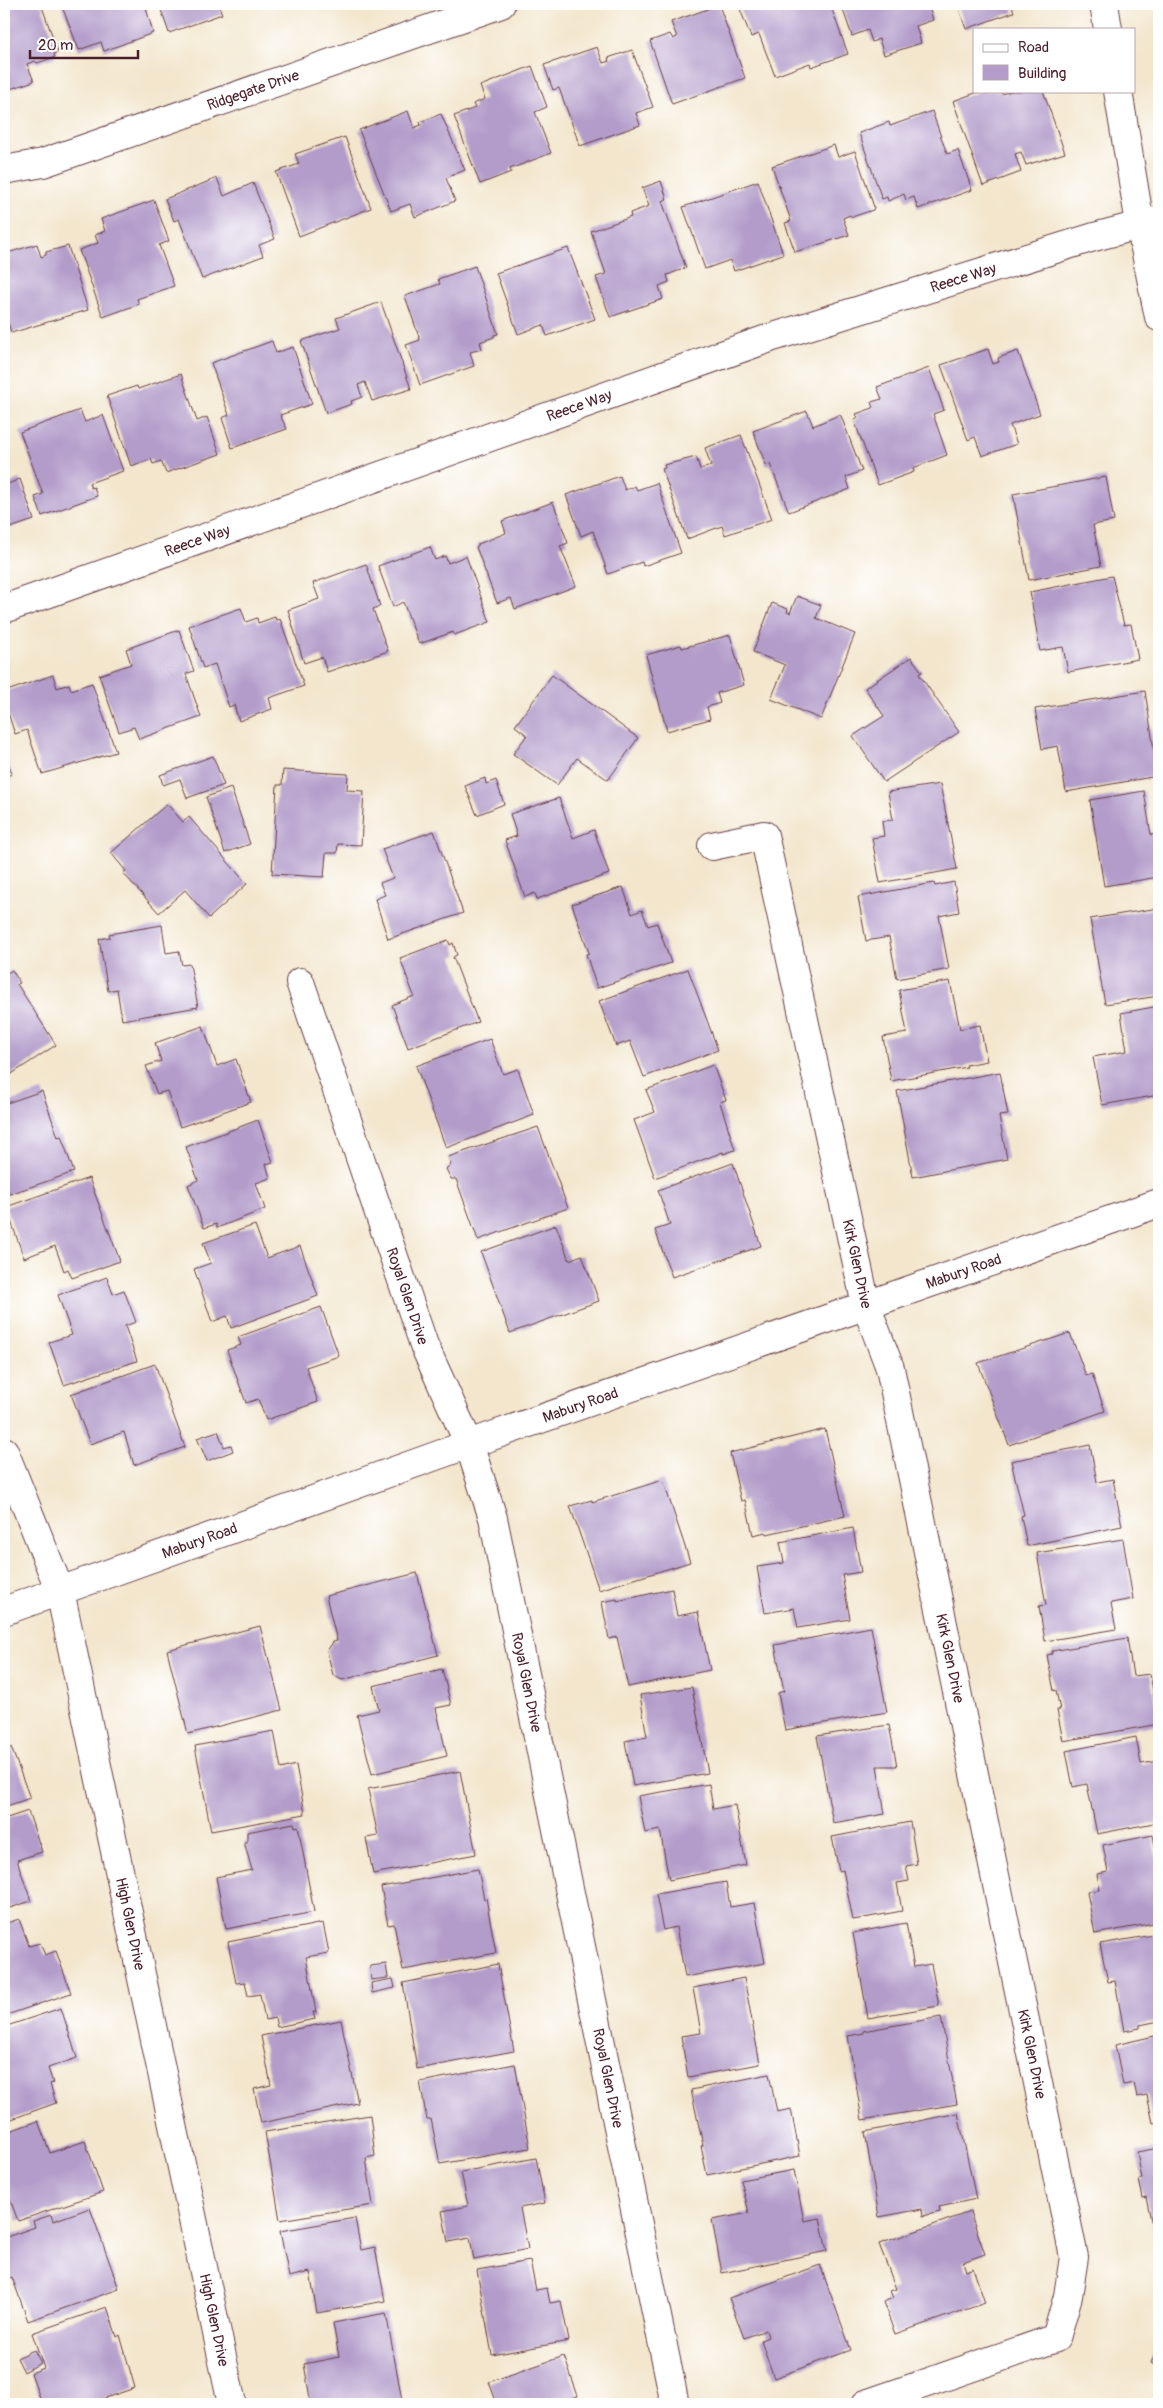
<svg xmlns="http://www.w3.org/2000/svg" width="1163" height="2408" font-family="Pangolin,sans-serif">
<style>
.building{fill:#b39cca}
.lines{fill:none;stroke-linecap:round;stroke-linejoin:round}
.minor-casing{stroke:#633d43;stroke-width:30}
.major-casing{stroke:#633d43;stroke-width:30}
.minor{stroke:#fff;stroke-width:28}
.major{stroke:#fff;stroke-width:28}
.labels{text-anchor:middle;dominant-baseline:central;stroke-width:4.5;stroke-linejoin:round;paint-order:stroke}
.street-label{font-size:15px;fill:#4a1f2b;stroke:#fff}
</style>
<rect width="100%" height="100%" fill="#fff"/>
<filter id="ink" filterUnits="userSpaceOnUse"><feTurbulence type="fractalNoise" baseFrequency=".02" numOctaves="2"/><feDisplacementMap in="SourceGraphic" scale="10" xChannelSelector="R" yChannelSelector="G"/><feConvolveMatrix kernelMatrix="1 2 1 2 8 2 1 2 1" color-interpolation-filters="sRGB"/></filter>
<filter id="wash" filterUnits="userSpaceOnUse"><feTurbulence type="fractalNoise" baseFrequency=".0096" numOctaves="4" result="noise"/><feDisplacementMap in="SourceGraphic" scale="20" xChannelSelector="R" yChannelSelector="G"/><feGaussianBlur stdDeviation="1.12" result="paint"/><feColorMatrix in="noise" values="0 0 0 0 0 0 0 0 0 0 0 0 0 0 0 0 0 1.4 0 .05"/><feComposite in="paint" operator="in"/></filter>
<g filter="url(#wash)">
<rect width="100%" height="100%" fill="#f3e6cd"/>
<g id="blocks">
<path class="building" d="M4 4H41L58 52 54 54 55 57 37 63 35 61 27 64 34 81 4 91Z
M61 4H145L153 33 104 51 101 42 79 50Z
M159 4H218L222 14 169 33Z
M738 4H830L848 54 811 67 810 63 775 76 759 34 751 37Z
M841 4H928L933 20 916 26 921 43 884 55 879 39 872 42 868 30 852 36Z
M949 4H1011L1014 12 966 29 958 6 950 9Z
M719 5 745 78 672 104 650 41 670 34 673 39 677 37 671 22Z
M597 47 603 63 609 61 608 58 632 50 653 107 636 113 640 125 580 146 559 88 553 90 544 65Z
M532 66 547 107 535 112 551 153 510 169 511 172 480 184 454 116 475 108 473 104 485 99 480 86Z
M981 91H1001L1002 94 1011 91H1043L1065 153 1026 165 1021 152 1015 154 1021 172 983 186 953 101Z
M408 111 414 128 421 125 420 122 441 114 465 170 446 178 455 201 415 217 410 204 391 211 359 130Z
M932 111 947 154 958 150 972 190 918 209 914 197 906 200 904 194 888 201 887 197 882 199 859 133 889 122 890 126Z
M345 137 371 208 299 236 276 172 299 164 295 154Z
M834 145 838 157 855 151 874 207 873 210 852 217 850 215 843 218 849 235 795 252 785 223 791 221 772 166Z
M217 178 224 196 253 183 275 239 259 245 263 256 202 279 179 219 174 221 165 199Z
M661 181 667 199 662 201 686 268 667 275 669 282 659 286 663 299 610 317 596 277 606 274 591 231 631 217 630 213 649 206 642 188Z
M758 181 783 254 734 271 730 260 705 269 683 207Z
M154 200 169 241 159 245 174 286 137 299 139 304 103 317 79 250 98 243 95 235 105 231 101 219Z
M37 244 41 257 46 255V252L68 246 88 310 11 333 4 308V254Z
M568 248 595 319 547 336 543 325 518 334 496 273Z
M475 266 498 334 494 335V337L480 342 482 349 470 352 474 366 420 385 406 345 420 340 405 296 440 284 438 279Z
M381 302 411 389 372 401 365 382 358 385 362 397 351 401 352 404 326 413 301 341 340 328 336 318Z
M272 341 276 353 293 347 312 404 280 415 287 429 232 448 222 418 229 415 211 363Z
M988 349 993 364 999 362 998 358 1018 351 1040 414 1010 425 1017 444 982 456 975 437 968 440 941 365Z
M929 368 944 410 933 414 947 455 913 468 914 472 878 485 854 420 858 418 856 414 873 408 871 402 882 399 877 387Z
M181 374 197 421 207 417 220 454 166 473 161 461 153 464 151 459 131 466 107 396 137 386 138 389Z
M80 410 85 422 103 415 123 471 89 483 91 488 94 487 97 496 42 516 35 497 43 494 20 432Z
M807 411 813 426 839 415 841 416 862 471 846 477 850 489 789 512 770 464 766 465 753 431Z
M741 435 772 519 725 535 722 526 687 539 662 469 665 468 664 465 696 457 700 469 711 466 705 448Z
M4 472 8 484 20 479 34 520 4 530Z
M620 476 625 490 635 486 637 490 657 483 681 553 643 566 642 562 608 574 593 531 581 536 566 495Z
M1106 477 1114 521 1093 525 1101 566 1029 580 1013 494Z
M553 502 568 543 560 546 576 586 515 609 511 598 497 603 476 547 478 546V544L506 533 502 521Z
M430 547 435 560 445 556 448 563 466 556 490 622 454 635 453 632 419 644 403 602 393 607 378 566Z
M366 564 380 606 373 609 388 651 327 672 322 657 304 663 288 610 319 599 313 583Z
M1112 576 1124 625 1131 624 1138 659 1068 672 1063 647 1040 651 1030 592Z
M797 596 821 605 816 618 855 634 821 719 771 699 785 665 753 652 772 603 788 609 787 612 790 613Z
M241 608 246 622 257 618 258 623 275 617 276 620 280 619 304 686 269 698 272 709 239 721 234 705 229 707 215 664 203 668 189 626Z
M179 630 194 671 186 674 201 717 139 739 134 727 119 732 99 675 131 664 126 649Z
M730 635 744 685 717 693 720 703 707 707 710 719 667 731 646 655 681 645 682 648Z
M911 657 922 672 919 674 959 732 884 782 853 736 884 716 865 688Z
M53 675 57 688 69 684 71 690 92 683 116 752 42 774 27 730 15 734 4 701V692Z
M552 675 638 738 608 780 577 758 557 785 513 754 527 735 515 726Z
M1145 691 1158 776 1066 792 1058 746 1042 749 1035 709Z
M4 752 12 774 4 777Z
M213 756 224 785 187 798 180 779 163 785 160 775Z
M283 770 348 774 347 790 364 791 361 845 338 844 337 853H326L324 877 272 874 277 785H282Z
M485 778 486 784 496 780 504 804 477 815 465 786Z
M940 784 957 869 880 883 872 838 884 836 882 821 893 820 888 792Z
M231 788 250 844 225 853 206 797Z
M1144 791 1151 835 1159 833V877L1104 886 1090 800Z
M559 798 573 838 594 830 609 874 537 899 535 893 525 897 505 840 517 836 510 814Z
M167 804 183 822 189 817 247 884 209 918 185 890 159 913 123 873 126 871 111 853Z
M434 831 463 913 388 939 375 899 385 895 380 883 393 878 382 849Z
M954 882 959 912 939 916 949 969 897 979 889 937 866 941 858 897 934 883 935 886Z
M623 887 632 914 642 910 648 926 657 923 671 963 597 988 586 954 589 953 572 904Z
M1159 908V996L1105 1004 1090 919Z
M162 925 166 953 179 951 182 965 190 964 198 1007 122 1020 117 989 108 991 99 939 110 937 109 934Z
M448 940 450 945 453 943 457 955 453 957 478 1022 408 1048 392 1005 414 996 400 958Z
M688 969 718 1050 644 1077 630 1041 616 1046 599 1001Z
M12 970 20 983 17 984 56 1045 4 1079V975Z
M950 981 960 1029 980 1025 987 1061 966 1065 967 1067 891 1081 883 1037 907 1033 899 990Z
M1159 1006V1095L1102 1105 1093 1057 1127 1051 1121 1013Z
M203 1026 217 1066 236 1059 251 1102 180 1127 167 1091 157 1094 146 1066 161 1061 155 1043Z
M490 1039 503 1074 518 1069 534 1115 446 1148 416 1066Z
M713 1065 726 1100 720 1102 735 1150 723 1154V1152L655 1178 634 1120 655 1112 646 1090Z
M1000 1072 1008 1115 999 1116 1007 1159 913 1177 897 1091Z
M42 1091 58 1137 61 1136 74 1172 4 1196V1104Z
M258 1120 273 1162 266 1164 270 1178 256 1183 265 1209 217 1228 216 1224 204 1228 188 1185 198 1180 186 1147Z
M538 1127 568 1208 478 1240 456 1179H451L446 1169 451 1164 448 1157Z
M733 1163 761 1246 672 1277 655 1230 670 1225 658 1190Z
M89 1178 120 1261 72 1278 68 1269 64 1271 55 1246 24 1258 6 1207Z
M255 1225 267 1258 300 1246 318 1296 231 1328 227 1316 212 1322 194 1269 211 1263 203 1243Z
M556 1225 569 1260 582 1255 599 1301 510 1333 481 1252Z
M107 1277 113 1294 124 1290 136 1322 125 1326 137 1361 64 1385 49 1342 72 1335 58 1295Z
M321 1307 339 1356 306 1367 318 1402 266 1420 258 1399 246 1403 227 1350 241 1345 238 1337Z
M1070 1333 1086 1376 1092 1374 1105 1411 1009 1445 978 1363Z
M155 1364 185 1447 134 1465 124 1432 90 1444 71 1394Z
M825 1429 845 1516 767 1534 766 1532 753 1535 745 1500 741 1501 730 1453Z
M218 1431 224 1447 231 1445 233 1451 207 1461 197 1438Z
M1090 1445 1097 1482 1113 1479 1122 1526 1027 1546 1021 1516 1024 1515 1011 1461Z
M663 1480 690 1562 599 1590 570 1506 592 1500V1502Z
M853 1528 861 1572 842 1575 850 1619 798 1628 794 1608 765 1613 757 1567 784 1563 780 1542Z
M1123 1539 1133 1599 1111 1603 1116 1629 1045 1641 1039 1606 1046 1605 1037 1553Z
M417 1573 438 1655 342 1680 333 1675 327 1651 333 1642 337 1641 326 1596Z
M672 1589 677 1616 698 1612 710 1670 628 1687 617 1637 609 1639 602 1602 617 1599V1601Z
M260 1626 282 1710 188 1734 167 1650Z
M871 1627 887 1712 785 1730 778 1693 784 1691 775 1645Z
M1127 1638 1133 1676 1150 1674 1159 1724 1063 1741 1057 1710H1060L1056 1690 1054 1691 1047 1655 1052 1654V1651Z
M442 1669 451 1705 436 1708 447 1756 372 1774 357 1715 379 1710 373 1686Z
M692 1687 708 1773 633 1786 625 1741 647 1737 640 1695Z
M889 1725 897 1766H877L885 1814 833 1823 817 1736Z
M274 1731 281 1769 296 1765 305 1814 211 1831 195 1746Z
M1136 1737 1141 1764 1159 1761V1822L1097 1834 1087 1784 1073 1787 1066 1751Z
M11 1747 30 1798 4 1807V1750Z
M460 1771 476 1854 373 1874 366 1838 378 1836 368 1789Z
M709 1784 713 1809 735 1805 746 1865 669 1880 660 1830 645 1833 638 1796Z
M28 1811 42 1852 17 1860 31 1901 4 1910V1819Z
M910 1822 917 1864 906 1866 909 1881 897 1883 902 1911 853 1920 843 1870 839 1871 832 1837Z
M294 1823 295 1827 298 1826 314 1912 226 1929 216 1877 252 1870 244 1842H247V1832Z
M1153 1835 1159 1868V1922L1095 1934 1087 1892 1100 1890 1097 1874 1108 1872 1103 1845Z
M478 1869 484 1899 486 1898 496 1953 403 1970 394 1924 388 1925 381 1887Z
M726 1882 730 1907 754 1903 765 1963 685 1977 676 1927 663 1930 656 1894Z
M19 1919 29 1946 40 1943 45 1955 56 1951 71 1993 4 2016V1924Z
M323 1923 329 1953 306 1957 316 2012H313L315 2019 277 2027 275 2018 265 2020 260 1994 248 1996 245 1982 236 1983 228 1942Z
M906 1923 914 1967 931 1964 939 2006 868 2018 853 1933Z
M1159 1934V2021L1140 2025V2028L1124 2031 1115 1981 1108 1982 1100 1944Z
M386 1964 388 1978 371 1980 370 1966Z
M498 1964 514 2051 417 2069 403 1983Z
M744 1978 760 2064 688 2077 681 2036 701 2033 693 1988Z
M393 1979 395 1988 372 1993 371 1983Z
M61 2008 77 2058 48 2068 53 2083 50 2084 56 2103 9 2120 4 2105V2027Z
M941 2017 957 2104 862 2120 848 2036 864 2033 863 2031Z
M341 2020 358 2103 261 2123 254 2089 271 2085 261 2036Z
M1159 2035V2122L1153 2123 1147 2095 1137 2097 1134 2083 1123 2085 1115 2045Z
M515 2064 530 2148 440 2164 431 2119 427 2120 420 2082Z
M769 2074 777 2112 791 2109 800 2156 707 2175 701 2146 703 2145 691 2090Z
M958 2113 976 2199 939 2207 940 2212 923 2216 922 2209 879 2217 865 2132Z
M370 2115 375 2156 366 2158 373 2205 280 2220 265 2132Z
M38 2121 50 2153 85 2141 103 2192 18 2221 6 2188 4 2189V2133Z
M1159 2148V2233L1154 2234 1146 2197 1143 2198 1139 2180 1142 2179 1137 2152Z
M536 2158 545 2203 520 2208 528 2249 474 2260 470 2238 448 2242 442 2211 468 2206 461 2172Z
M794 2170 804 2221 820 2218 827 2251 722 2273 712 2220 749 2213 741 2180Z
M90 2208 119 2289 28 2321 12 2277 4 2280V2238L35 2227 33 2221 51 2215 53 2221Z
M970 2212 985 2254 963 2262 966 2271 973 2268 985 2303 895 2334 883 2302 893 2298 890 2291 896 2289 879 2244Z
M355 2218 361 2250 375 2247 385 2301 317 2313 310 2272 289 2277 280 2231Z
M1155 2241H1159V2266L1158 2267Z
M530 2261 536 2290 547 2288 550 2303 561 2301 569 2341 492 2355 477 2270Z
M820 2265 851 2350 774 2378 761 2340 768 2337 766 2330 744 2338 729 2298Z
M107 2307 117 2337 120 2335 135 2388 87 2404H42L31 2373 44 2368 32 2333Z
M386 2313 402 2400 382 2404H311L304 2364 339 2357 333 2323Z
M1159 2343V2367L1151 2363Z
M34 2350 41 2363 24 2372 17 2358Z
M564 2356 578 2396 560 2402 561 2404H497L489 2382Z"/>
</g>
</g>
<g filter="url(#ink)">
<use href="#blocks" fill-opacity="0" stroke="#633d43" stroke-width="1"/>
<g class="lines">
<defs>
<g id="minor">
<path id="s1" d="M4 170 43 163 501 4"/>
<path id="s2" d="M4 609 770 338 1094 237 1159 220"/>
<path id="s3" d="M712 846 764 835 866 1305 890 1368 1074 2257 1068 2296 1056 2338 866 2404"/>
<path id="s4" d="M300 982 424 1345 469 1444 493 1518 675 2404"/>
<path id="s5" d="M4 1451 60 1591 232 2404"/>
</g>
<g id="major">
<path d="M1104 4 1108 29"/>
<path d="M1118 91 1140 224 1159 317"/>
<path id="s6" d="M4 1611 469 1444 1159 1203"/>
</g>
</defs>
<use href="#minor" class="minor-casing"/>
<use href="#major" class="major-casing"/>
<use href="#minor" class="minor"/>
<use href="#major" class="major"/>
</g>
</g>
<g class="labels">
<g class="street-label">
<text stroke="none"><textPath href="#s1" startOffset="262">Ridgegate Drive</textPath></text>
<text stroke="none"><textPath href="#s2" startOffset="1015">Reece Way</textPath></text>
<text stroke="none"><textPath href="#s2" startOffset="610">Reece Way</textPath></text>
<text stroke="none"><textPath href="#s2" startOffset="205">Reece Way</textPath></text>
<text stroke="none"><textPath href="#s3" startOffset="492">Kirk Glen Drive</textPath></text>
<text stroke="none"><textPath href="#s6" startOffset="1018">Mabury Road</textPath></text>
<text stroke="none"><textPath href="#s4" startOffset="332">Royal Glen Drive</textPath></text>
<text stroke="none"><textPath href="#s6" startOffset="612">Mabury Road</textPath></text>
<text stroke="none"><textPath href="#s6" startOffset="208">Mabury Road</textPath></text>
<text stroke="none"><textPath href="#s3" startOffset="898">Kirk Glen Drive</textPath></text>
<text stroke="none"><textPath href="#s4" startOffset="738">Royal Glen Drive</textPath></text>
<text stroke="none"><textPath href="#s5" startOffset="491">High Glen Drive</textPath></text>
<text stroke="none"><textPath href="#s3" startOffset="1302">Kirk Glen Drive</textPath></text>
<text stroke="none"><textPath href="#s4" startOffset="1142">Royal Glen Drive</textPath></text>
<text stroke="none"><textPath href="#s5" startOffset="896">High Glen Drive</textPath></text>
</g>
</g>
<rect width="1163" height="2408" fill="none" stroke="#fff" stroke-width="20"/>
<rect x="973" y="28" width="162" height="65" fill="#ffffff" stroke="#b7a5aa"/>
<rect x="983" y="44" width="25" height="8" fill="#ffffff" stroke="#b7a5aa"/>
<text x="1018" y="52" font-size="15" fill="#4a1f2b">Road</text>
<rect x="983" y="65" width="25" height="15" fill="#b39cca" stroke="#b7a5aa"/>
<text x="1018" y="78" font-size="15" fill="#4a1f2b">Building</text>
<path d="M30 50v8h108v-8" fill="none" stroke="#4a1f2b" stroke-width="2.5"/>
<text x="38" y="50" font-size="15" fill="#4a1f2b" stroke="#ffffff" stroke-width="4" paint-order="stroke">20 m</text>
</svg>
